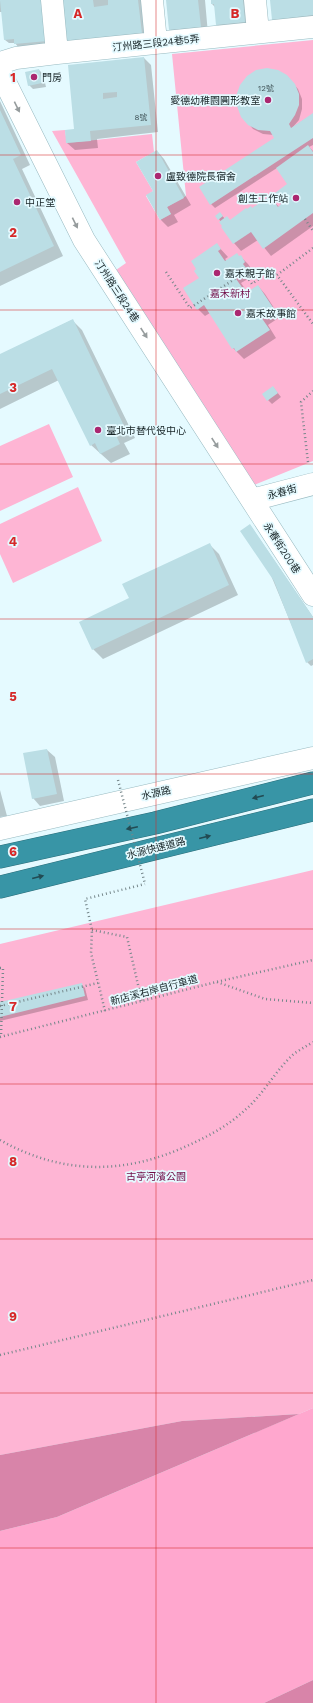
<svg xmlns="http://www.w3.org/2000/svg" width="313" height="1703" font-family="'Work Sans','Noto Sans TC',sans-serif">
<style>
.green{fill:#feb5d4}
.forest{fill:#ffa7ce}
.water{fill:#d884a9}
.shadow{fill:#0003}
.building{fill:#bbdee5;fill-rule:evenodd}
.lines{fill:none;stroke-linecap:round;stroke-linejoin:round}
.minor-casing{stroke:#98bac1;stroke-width:23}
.highway-casing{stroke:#2c6d79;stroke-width:23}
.path{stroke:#76878b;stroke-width:2.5;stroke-dasharray:1 3;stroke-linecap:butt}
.minor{stroke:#fff;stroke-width:22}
.highway{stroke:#3895a6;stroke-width:22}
.path-bridge{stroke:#76878b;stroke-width:2.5;stroke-dasharray:1 3;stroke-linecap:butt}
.oneway{fill:#969c9d}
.oneway2{fill:#224b53}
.grid{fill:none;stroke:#d62828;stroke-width:1;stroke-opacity:0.55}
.poi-dot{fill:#ab2770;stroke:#e5faff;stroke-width:1.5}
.labels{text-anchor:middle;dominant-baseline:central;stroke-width:3.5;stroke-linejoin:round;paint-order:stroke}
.number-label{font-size:8px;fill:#3f5256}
.street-label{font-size:10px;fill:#162326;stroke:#e5faff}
.poi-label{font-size:10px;fill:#162326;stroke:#e5faff;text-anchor:start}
.park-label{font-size:10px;fill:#710a46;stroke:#e5faff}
.grid-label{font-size:13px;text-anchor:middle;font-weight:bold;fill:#d62828;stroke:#e5faff;stroke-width:3.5;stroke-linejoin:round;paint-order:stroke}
</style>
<rect width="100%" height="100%" fill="#e5faff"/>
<path class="green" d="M313 40V461L254 485 116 270 126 263 52 131 65 130 67 143 152 134 154 152 136 162 153 191 146 196 160 220 171 214 167 207 186 196 172 54Z
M49 424 73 477 0 511V446Z
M78 487 102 541 13 583 0 554V524Z
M313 870V1408L299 1414 182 1421 0 1455V944Z"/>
<path class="forest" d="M313 1408V1680L264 1703H0V1531L57 1517Z"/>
<path class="water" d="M299 1414 57 1517 0 1531V1455L182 1421Z
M313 1680V1703H264Z"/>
<path class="shadow" d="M0 0 52 44 19 48 15 43H9L5 40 2 12H0Z
M63 0H145L149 40 74 48 67 40Z
M167 0H205L208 34 178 37 170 30Z
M212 0H249L252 29 225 32 217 25 215 7 212 4Z
M271 0H313V23L280 27 273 19Z
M144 58 151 65 158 132 97 139 98 148 75 150 67 143 75 130 69 66Z
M39 70 43 74 46 87 33 89 29 85Z
M291 81 298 89 302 99V109L299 120 293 127 313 114V145L309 147 313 151V226L271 256 258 240 241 251 234 243 219 219 220 213 225 219 231 221 252 209 270 197 279 207 283 205 289 184 277 168 215 208 211 204 276 139 274 135 263 134 253 129 242 116Z
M0 101 30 165 22 169 63 256 0 286Z
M157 151 164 159 191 205 174 215 178 222 168 227 161 220 147 196 154 192Z
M217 245 228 257 225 259 227 261 241 257 248 264 252 270 250 271 253 276 241 283 248 293 258 286 265 294 280 317 268 325 276 338 244 359 233 348 210 313 205 316 198 309 200 278Z
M72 320 82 330 135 438 124 443 130 454 111 463 91 445 59 380 0 409V355Z
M273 387 281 397 272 404 268 400Z
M250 525 313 617V665L311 666 307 662Z
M209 544 219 554 238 595 103 659 93 649 130 598Z
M47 750 55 757 64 801 40 806 33 798Z
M0 790 7 816 0 817Z
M81 984 85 988 88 1000 0 1021V1003Z"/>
<path class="building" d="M0 0H44L48 41 14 44V39L4 40Z
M62 0H93L94 7 108 5V0H138L142 33 66 41Z
M166 0H198L201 27 169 30Z
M211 0H243L245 22 216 25 214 4H211Z
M270 0H313V15L272 20Z
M144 57 151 125 90 131 91 141 66 143 65 130 74 129 68 65ZM117 92V97L103 99V93Z
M267 68 278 70 287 75 295 84 299 94V105L295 115 289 124 291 128 313 113V138L210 205 199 187 274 138 270 131 258 130 248 125 241 117 237 106 236 96 240 85 247 76 256 70Z
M39 69 42 83 28 86 25 72Z
M0 110 21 155 13 159 54 246 0 272Z
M308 145 313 152V213L263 249 251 232 233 244 221 227 222 226 219 222 227 216 230 220 246 208 247 209 251 206 252 208 270 196 278 207 281 204 275 193 287 184 276 168Z
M157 150 184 198 167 207 171 214 160 220 146 195 153 191 136 162Z
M220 212 223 216 218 220 215 216Z
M217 243 221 249 218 251 225 261 237 253 239 256 241 255 245 262 243 264 246 268 234 276 246 293 258 285 274 309 261 317 270 330 236 352 234 348 232 349 204 305 197 310 183 288 199 278 194 271 196 269 191 261Z
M73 319 125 428 115 433 120 444 100 454 95 443 90 446 52 369 0 394V354Z
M273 386 278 393 267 401 262 394Z
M250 524 313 617V659L306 663 274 581 240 531Z
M210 543 229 585 92 650 79 622 129 598 122 584Z
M47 749 57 794 32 799 23 753Z
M82 983 85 996 0 1017V1002Z"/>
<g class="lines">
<defs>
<path id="minor" d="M52 0 57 53
M152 0 156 42
M255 0 258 32
M0 63 16 58 57 53 313 27
M0 72 84 240 313 595
M252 500 313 484
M0 829 313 758"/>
<path id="highway" d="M0 857 155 823 313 783
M0 887 313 810"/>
</defs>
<use href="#minor" class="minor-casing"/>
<use href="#highway" class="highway-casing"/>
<path class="path" d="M305 219 313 231
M313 248 277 275 313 324
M166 272 190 308 244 273 252 284 267 273 277 275
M308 462 301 402 313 391
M92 930 127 937 142 1002
M0 968H3L1 1036
M217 982 265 999 313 1003
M0 1006 98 983
M105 1011 91 953 92 930 85 899 145 884
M0 1037 216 982 313 960
M0 1140C62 1175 125 1175 189 1145 209 1136 229 1125 245 1110 264 1094 276 1069 295 1053 301 1049 307 1046 313 1042
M0 1355 313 1280"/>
<use href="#minor" class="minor"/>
<use href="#highway" class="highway"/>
<path class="path-bridge" d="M118 780 145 884"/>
</g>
<defs><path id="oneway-solid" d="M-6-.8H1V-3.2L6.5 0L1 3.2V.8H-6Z"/></defs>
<g class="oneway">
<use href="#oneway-solid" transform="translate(17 107) rotate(64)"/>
<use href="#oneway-solid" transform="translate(75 223) rotate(64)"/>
<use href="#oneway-solid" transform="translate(144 333) rotate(57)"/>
<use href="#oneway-solid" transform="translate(215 443) rotate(57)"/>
</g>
<g class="oneway2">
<use href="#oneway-solid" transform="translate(258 797) rotate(166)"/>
<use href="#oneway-solid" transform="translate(132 828) rotate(168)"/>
<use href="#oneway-solid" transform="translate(205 837) rotate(-14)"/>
<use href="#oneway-solid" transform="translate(38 877) rotate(-14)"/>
</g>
<path class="grid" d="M156 0V1703M0 155H313M0 310H313M0 464H313M0 619H313M0 774H313M0 929H313M0 1084H313M0 1239H313M0 1393H313M0 1548H313"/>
<g class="poi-dot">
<circle cx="34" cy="77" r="4"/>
<circle cx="268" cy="100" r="4"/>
<circle cx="158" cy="176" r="4"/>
<circle cx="296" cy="198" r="4"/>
<circle cx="17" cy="202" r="4"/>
<circle cx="217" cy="273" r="4"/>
<circle cx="238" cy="313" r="4"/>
<circle cx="98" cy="430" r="4"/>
</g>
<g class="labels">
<g class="number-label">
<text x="266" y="88">12號</text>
<text x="141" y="117">8號</text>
</g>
<g class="street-label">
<text transform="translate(156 43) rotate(-6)">汀州路三段24巷5弄</text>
<text transform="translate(117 291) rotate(57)">汀州路三段24巷</text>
<text transform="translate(282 492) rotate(-15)">永春街</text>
<text transform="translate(282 548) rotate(57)">永春街200巷</text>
<text transform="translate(156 793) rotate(-13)">水源路</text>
<text transform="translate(156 848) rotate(-14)">水源快速道路</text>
<text transform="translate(154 990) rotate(-15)">新店溪右岸自行車道</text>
</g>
<g class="poi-label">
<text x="42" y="77">門房</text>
<text x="260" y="100" text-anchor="end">愛德幼稚園圓形教室</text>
<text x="166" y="176">盧致德院長宿舍</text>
<text x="288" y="198" text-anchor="end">創生工作站</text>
<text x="25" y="202">中正堂</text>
<text x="225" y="273">嘉禾親子館</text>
<text x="246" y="313">嘉禾故事館</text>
<text x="106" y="430">臺北市替代役中心</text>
</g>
<g class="park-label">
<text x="230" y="293">嘉禾新村</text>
<text x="156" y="1176">古亭河濱公園</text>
</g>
</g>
<g class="grid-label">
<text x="78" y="18">A</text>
<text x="235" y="18">B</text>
<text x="13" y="82">1</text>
<text x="13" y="237">2</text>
<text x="13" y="392">3</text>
<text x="13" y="546">4</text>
<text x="13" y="701">5</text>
<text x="13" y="856">6</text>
<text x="13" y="1011">7</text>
<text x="13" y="1166">8</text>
<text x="13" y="1321">9</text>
</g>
</svg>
